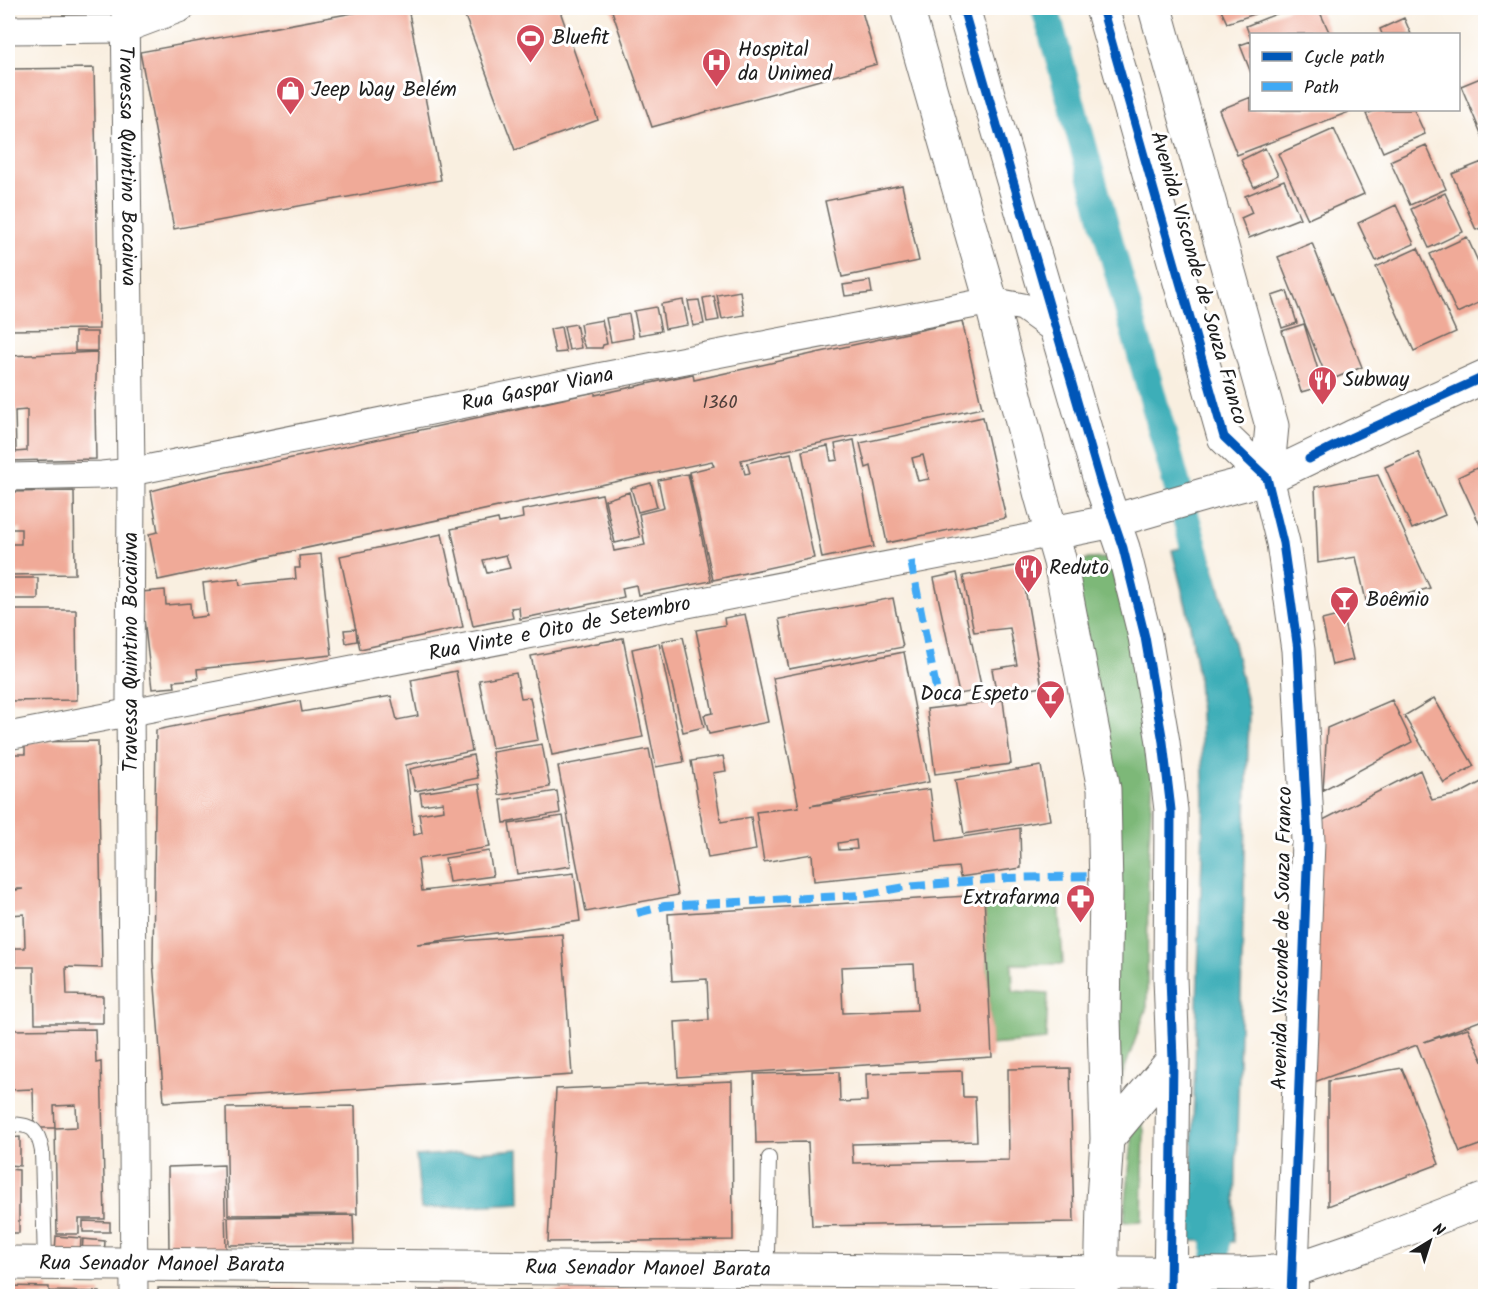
<svg xmlns="http://www.w3.org/2000/svg" width="1493" height="1304" font-family="Kalam,sans-serif">
<style>
.forest{fill:#7db878;stroke:#4c6a4a;stroke-width:1.5}
.water{fill:#3eaeb8;stroke:#2d656a;stroke-width:1.5}
.lines{fill:none;stroke-linecap:round;stroke-linejoin:round}
.canal{stroke:#3eaeb8;stroke-width:28}
.building{fill:#f0aa98;fill-rule:evenodd}
.lane-casing{stroke:#696661;stroke-width:16}
.street-casing{stroke:#696661;stroke-width:29}
.secondary-casing{stroke:#696661;stroke-width:35}
.primary-casing{stroke:#696661;stroke-width:35}
.lane{stroke:#fff;stroke-width:14}
.street{stroke:#fff;stroke-width:27}
.secondary{stroke:#fff;stroke-width:33}
.primary{stroke:#fff;stroke-width:33}
.quiet{stroke:#3fa9f5;stroke-width:8;stroke-dasharray:15 8;stroke-linecap:butt}
.cycleway-casing{stroke:#fff;stroke-width:13}
.cycleway{stroke:#0057b8;stroke-width:9}
.labels{text-anchor:middle;dominant-baseline:central;stroke-width:6;stroke-linejoin:round;paint-order:stroke}
.number-label{font-size:18px;fill:#51403b}
.poi-label{font-size:21px;fill:#1c1c1c;stroke:#fff;text-anchor:start}
.street-label{font-size:21px;fill:#1c1c1c;stroke:#fff}
</style>
<rect width="100%" height="100%" fill="#fff"/>
<filter id="ink" filterUnits="userSpaceOnUse"><feTurbulence type="fractalNoise" baseFrequency=".0167" numOctaves="2"/><feDisplacementMap in="SourceGraphic" scale="12" xChannelSelector="R" yChannelSelector="G"/><feConvolveMatrix kernelMatrix="1 2 1 2 8 2 1 2 1" color-interpolation-filters="sRGB"/></filter>
<filter id="wash" filterUnits="userSpaceOnUse"><feTurbulence type="fractalNoise" baseFrequency=".008" numOctaves="4" result="noise"/><feDisplacementMap in="SourceGraphic" scale="24" xChannelSelector="R" yChannelSelector="G"/><feGaussianBlur stdDeviation="1.35" result="paint"/><feColorMatrix in="noise" values="0 0 0 0 0 0 0 0 0 0 0 0 0 0 0 0 0 1.4 0 .05"/><feComposite in="paint" operator="in"/></filter>
<g filter="url(#wash)">
<rect width="100%" height="100%" fill="#f9efe0"/>
<path class="forest" d="M1108 558 1138 651 1153 775 1148 861 1147 1007 1118 1087 1074 566 1088 559Z
M984 895 1059 899 1063 964H1012L1013 991 1048 993 1046 1040 991 1045Z
M1140 1118 1144 1130 1142 1221 1124 1222 1134 1121Z"/>
<path class="water" d="M1206 542C1224 598 1238 656 1249 714L1234 1242 1189 1241 1204 796 1198 677 1189 618 1172 550Z
M519 1149 520 1203 421 1209 416 1156Z"/>
<g class="lines">
<path class="canal" d="M1045 8 1204 583
M1215 1296 1217 1203"/>
</g>
<g id="blocks">
<path class="building" d="M380 8H408L441 180 174 229 140 52Z
M462 8H559L598 120 515 150Z
M611 8H861L877 64 652 127Z
M1220 8H1258L1255 14 1227 23Z
M1291 8H1318L1330 34H1251V39L1246 26Z
M1404 18 1411 34H1382L1380 29Z
M1251 41V73L1240 45Z
M94 68 99 329 8 330V69Z
M1485 76V143L1461 86Z
M1251 97V110H1354L1237 155 1219 110Z
M1377 110H1414L1425 134 1383 152 1366 114Z
M1334 129 1364 194 1308 219 1278 154Z
M1426 145 1446 189 1410 205 1390 161Z
M1265 148 1278 175 1254 187 1241 160Z
M1482 162 1485 169V226L1476 230 1452 174Z
M1284 180 1300 218 1249 238 1241 218 1252 213 1245 196Z
M902 185 919 261 842 277 825 201Z
M1445 193 1463 232 1429 248 1411 209Z
M1396 205 1414 244 1376 261 1358 223Z
M1467 237 1485 277V300L1457 313 1430 254Z
M1312 243 1362 367 1328 381 1278 257Z
M1418 248 1456 332 1414 351 1376 267Z
M870 281 872 293 845 296 843 285Z
M740 291 744 315 722 319 717 295Z
M1287 291 1297 323 1282 328 1272 296Z
M714 296 719 320 707 322 703 298Z
M683 300 688 325 665 329 661 304Z
M699 300 704 324 693 326 688 301Z
M656 307 661 331 639 335 634 311Z
M629 314 633 338 611 342 606 318Z
M602 320 607 344 603 345 602 348H585L581 338 582 335 580 324Z
M962 321 982 408 741 460 745 474 750 473 747 463 791 453 814 558 713 580 689 472 714 466 712 461 158 580 149 534 158 532 151 491 200 478 595 392V395L693 374 694 380Z
M576 324 581 348 569 350 564 326Z
M1304 324 1323 386 1301 392 1282 331Z
M561 327 566 352 555 353 550 329Z
M75 332H97V351H75Z
M97 352 95 406 96 459 8 461V356ZM27 410V451L16 452 15 411Z
M983 417 1006 518 887 543 871 466 866 468 860 443ZM923 455 929 479 918 481 912 458Z
M854 440 874 547 822 558 802 451 828 446 831 461 838 460 835 444Z
M1418 452 1445 515 1412 529 1385 467Z
M1485 464V536L1458 477Z
M688 474 711 581 638 595 636 585 622 588 624 597 520 619 519 607 511 608 513 618 473 626 451 529 498 519 499 523 523 518 522 510 602 494 614 551 645 545 639 514 664 508 658 480ZM506 555 510 568 487 573 483 560Z
M1378 475 1430 588 1367 605 1356 557 1318 563 1315 487Z
M651 483 657 507 638 512 631 488Z
M74 491 75 574 8 575V544H21V529H8V492Z
M629 492 640 537 615 543 605 500Z
M442 534 463 627 360 649 340 556Z
M321 554 332 655 197 669 198 679 174 681 175 687 152 689 141 592 165 590 166 605 190 603 191 618 207 616 203 583 239 579 240 585 296 579 295 568H300L299 556Z
M1021 565 1042 687 997 696 992 669 1017 665 1010 628 974 632 963 576Z
M957 573 982 690 959 694 934 578Z
M8 578H38V599H8Z
M893 598 903 647 789 669 779 619Z
M8 610H76L77 700 8 701Z
M745 614 768 722 709 734 704 715 713 713 696 630 725 625 724 618Z
M1342 615 1353 660 1332 665 1322 620Z
M356 629 357 641 346 643 344 630Z
M683 637 704 727 683 732 662 641Z
M623 638 643 737 552 755 531 656Z
M659 643 684 762 656 767 632 649Z
M904 652 929 782 810 806 930 789 937 841 1020 828 1021 868 960 877 958 867 814 881 812 854 764 862 756 812 799 807 773 678ZM856 840 857 849 839 850 838 843Z
M456 671 472 751 406 765 414 835 422 833 419 814 444 810 443 802 422 805 420 793 479 784 490 847 418 859 422 891 574 873 580 921 417 944 562 934 572 1075 164 1102 153 961 156 730 300 701 302 712 391 696 397 720 418 716 411 680Z
M516 673 521 698 530 697 538 740 492 748 479 680Z
M1434 698 1474 766 1444 783 1404 716Z
M1003 700 1011 764 935 774 927 709Z
M1392 700 1412 742 1323 790 1327 728Z
M98 741 102 968 66 967 67 995 103 996V1023H35L34 967H15V948H25L24 914 8 915V891L23 889H11V860H8V754H25V742Z
M542 744 550 787 499 795 492 752Z
M649 749 678 895 586 912 558 766Z
M473 755 478 778 415 791 410 769Z
M723 756 726 771 713 773 721 822 751 817 756 850 708 858 691 761Z
M1041 766 1050 820 964 834 955 780Z
M1420 770 1432 800 1459 794 1485 780V1019L1424 1042 1468 1028 1485 1066V1143L1460 1152 1417 1045 1306 1085 1323 820Z
M557 791 560 813 504 823 501 800Z
M563 816 571 866 517 874 509 824Z
M489 851 493 876 449 882 445 858Z
M984 895 992 1057 678 1077 675 1022 709 1020 707 979 672 981 668 914ZM914 964 917 1010 843 1013 841 967Z
M95 1029 96 1063 101 1062 105 1219H79V1234H57L55 1128 77 1127 76 1105 54 1106 55 1128H34L33 1089 8 1090V1030Z
M1070 1068 1074 1222 812 1226 808 1142 756 1143 754 1074 839 1072 840 1102 867 1101 866 1074 962 1071 963 1097H975L977 1141 852 1144 853 1163 1009 1160 1008 1069Z
M1402 1068 1439 1164 1328 1206V1081Z
M732 1081 733 1240 548 1242 556 1089Z
M355 1106 357 1214 228 1215 226 1108Z
M8 1129H11L10 1138 20 1137V1166L8 1165Z
M224 1165 226 1250 169 1251 168 1167Z
M8 1169 19 1170V1233H8Z
M353 1215 354 1244 229 1245 228 1217Z
M83 1221 110 1222V1232H83Z
M56 1236 81 1238 80 1256 55 1254Z
M83 1239 105 1241 104 1256 82 1254Z
M8 1286 49 1287V1291L100 1292V1296H8Z
M158 1288 312 1289 313 1296H158Z
M417 1290H654V1296H417Z"/>
</g>
</g>
<g filter="url(#ink)">
<use href="#blocks" fill-opacity="0" stroke="#696661" stroke-width="1.5"/>
<g class="lines">
<defs>
<path id="lane" d="M8 1124C32 1125 37 1127 42 1151L45 1263
M767 1252 769 1158"/>
<g id="street">
<path id="s1" d="M125 8 131 472 130 698 134 1296"/>
<path d="M8 30 125 29 181 8"/>
<path id="s2" d="M8 477 102 475 131 472 603 376 991 301 1023 307 1059 333"/>
<path id="s3" d="M8 736 1053 533"/>
</g>
<path id="secondary" d="M907 8 991 301 1041 496 1060 562 1104 789 1106 891 1104 1016 1107 1139 1103 1200 1101 1296
M963 8 1101 484 1123 548 1145 637 1163 742 1171 810 1170 977 1173 1060 1170 1296
M1102 8 1224 437 1267 478
M1155 8 1272 426 1267 478 1283 543 1298 650 1308 841 1291 1296
M1053 533 1113 521 1213 492 1267 478 1352 437 1486 376
M1107 1139 1173 1060"/>
<g id="primary">
<path id="s4" d="M8 1263 1240 1274 1290 1271 1363 1246 1486 1199"/>
</g>
</defs>
<use href="#lane" class="lane-casing"/>
<use href="#street" class="street-casing"/>
<use href="#secondary" class="secondary-casing"/>
<use href="#primary" class="primary-casing"/>
<use href="#lane" class="lane"/>
<use href="#street" class="street"/>
<use href="#secondary" class="secondary"/>
<use href="#primary" class="primary"/>
<path class="quiet" d="M911 561 939 703
M637 913 665 906 861 895 905 887 1008 878 1093 876"/>
<defs>
<path id="cycleway" d="M963 8 1101 484 1123 548 1145 637 1163 742 1171 810 1170 977 1173 1060 1170 1296
M1102 8 1224 437 1267 478 1283 543 1298 650 1308 841 1291 1296
M1309 459 1352 437 1486 376"/>
</defs>
<use href="#cycleway" class="cycleway-casing"/>
<use href="#cycleway" class="cycleway"/>
</g>
</g>
<defs>
<symbol id="stadium-pin" viewBox="-11 -11 22 30"><path d="M0 17L-7.5 6A9.5 9.5 0 1 1 7.5 6Z" fill="#d1495b" stroke="#fff"/><path d="M0-5a6.5 5 0 1 0 0 10a6.5 5 0 1 0 0-10ZM-3.5-1.8h7v3.6h-7Z" fill="#fff"/></symbol>
<symbol id="hospital-pin" viewBox="-11 -11 22 30"><path d="M0 17L-7.5 6A9.5 9.5 0 1 1 7.5 6Z" fill="#d1495b" stroke="#fff"/><path d="M-5-5h3v3.5h4V-5h3V5h-3V1.5h-4V5h-3Z" fill="#fff"/></symbol>
<symbol id="shop-pin" viewBox="-11 -11 22 30"><path d="M0 17L-7.5 6A9.5 9.5 0 1 1 7.5 6Z" fill="#d1495b" stroke="#fff"/><path d="M-5-2.5h2.3a2.7 3.5 0 0 1 5.4 0H5L5.5 6h-11ZM-1.5-2.5h3a1.5 2.3 0 0 0-3 0Z" fill="#fff"/></symbol>
<symbol id="restaurant-pin" viewBox="-11 -11 22 30"><path d="M0 17L-7.5 6A9.5 9.5 0 1 1 7.5 6Z" fill="#d1495b" stroke="#fff"/><path d="M-5-6h1v4h1v-4h1v4h1v-4h1v5L-1.5 .5V6h-2V.5L-5-1ZM5-6V6H3V1.5H1.5Q1.5-4 5-6Z" fill="#fff"/></symbol>
<symbol id="bar-pin" viewBox="-11 -11 22 30"><path d="M0 17L-7.5 6A9.5 9.5 0 1 1 7.5 6Z" fill="#d1495b" stroke="#fff"/><path d="M-6-5H6L.8 .8V4.5H3.5V6h-7V4.5H-.8V.8Z" fill="#fff"/></symbol>
<symbol id="pharmacy-pin" viewBox="-11 -11 22 30"><path d="M0 17L-7.5 6A9.5 9.5 0 1 1 7.5 6Z" fill="#d1495b" stroke="#fff"/><path d="M-2-6h4v4h4v4h-4v4h-4v-4h-4v-4h4Z" fill="#fff"/></symbol>
</defs>
<g fill-rule="evenodd">
<use href="#stadium-pin" x="514" y="22" width="33" height="45"/>
<use href="#hospital-pin" x="700" y="46" width="33" height="45"/>
<use href="#shop-pin" x="274" y="74" width="33" height="45"/>
<use href="#restaurant-pin" x="1306" y="364" width="33" height="45"/>
<use href="#restaurant-pin" x="1012" y="552" width="33" height="45"/>
<use href="#bar-pin" x="1328" y="584" width="33" height="45"/>
<use href="#bar-pin" x="1034" y="678" width="33" height="45"/>
<use href="#pharmacy-pin" x="1064" y="882" width="33" height="45"/>
</g>
<g class="labels">
<g class="number-label">
<text x="720" y="403">1360</text>
</g>
<g class="poi-label">
<text x="552" y="38">Bluefit</text>
<text x="738" y="50">Hospital<tspan x="738" dy="24">da Unimed</tspan></text>
<text x="311" y="90">Jeep Way Belém</text>
<text x="1343" y="380">Subway</text>
<text x="1049" y="568">Reduto</text>
<text x="1366" y="600">Boêmio</text>
<text x="1029" y="694" text-anchor="end">Doca Espeto</text>
<text x="1060" y="898" text-anchor="end">Extrafarma</text>
</g>
<g class="street-label">
<text stroke="none"><textPath href="#s1" startOffset="158">Travessa Quintino Bocaiuva</textPath></text>
<text transform="translate(1198 278) rotate(74)">Avenida Visconde de Souza Franco</text>
<text stroke="none"><textPath href="#s2" startOffset="538">Rua Gaspar Viana</textPath></text>
<text stroke="none"><textPath href="#s3" startOffset="562">Rua Vinte e Oito de Setembro</textPath></text>
<text transform="translate(131 652) rotate(-90)">Travessa Quintino Bocaiuva</text>
<text transform="translate(1283 938) rotate(-89)">Avenida Visconde de Souza Franco</text>
<text stroke="none"><textPath href="#s4" startOffset="154">Rua Senador Manoel Barata</textPath></text>
<text stroke="none"><textPath href="#s4" startOffset="640">Rua Senador Manoel Barata</textPath></text>
</g>
</g>
<rect width="1493" height="1304" fill="none" stroke="#fff" stroke-width="30"/>
<rect x="1250" y="33" width="210" height="78" fill="#ffffff" stroke="#a4a4a4" stroke-width="1.5"/>
<rect x="1262" y="52" width="30" height="9" fill="#0057b8" stroke="#a4a4a4" stroke-width="1.5"/>
<text x="1304" y="63" font-size="18" fill="#1c1c1c">Cycle path</text>
<rect x="1262" y="82" width="30" height="9" fill="#3fa9f5" stroke="#a4a4a4" stroke-width="1.5"/>
<text x="1304" y="93" font-size="18" fill="#1c1c1c">Path</text>
<g transform="translate(1430 1241) rotate(38)" stroke="#ffffff" stroke-width="4.5" paint-order="stroke">
<path d="M0-4.5L10 22L0 15L-10 22Z" fill="#1c1c1c"/>
<text y="-9" font-size="16" font-weight="bold" text-anchor="middle" fill="#1c1c1c">N</text>
</g>
</svg>
